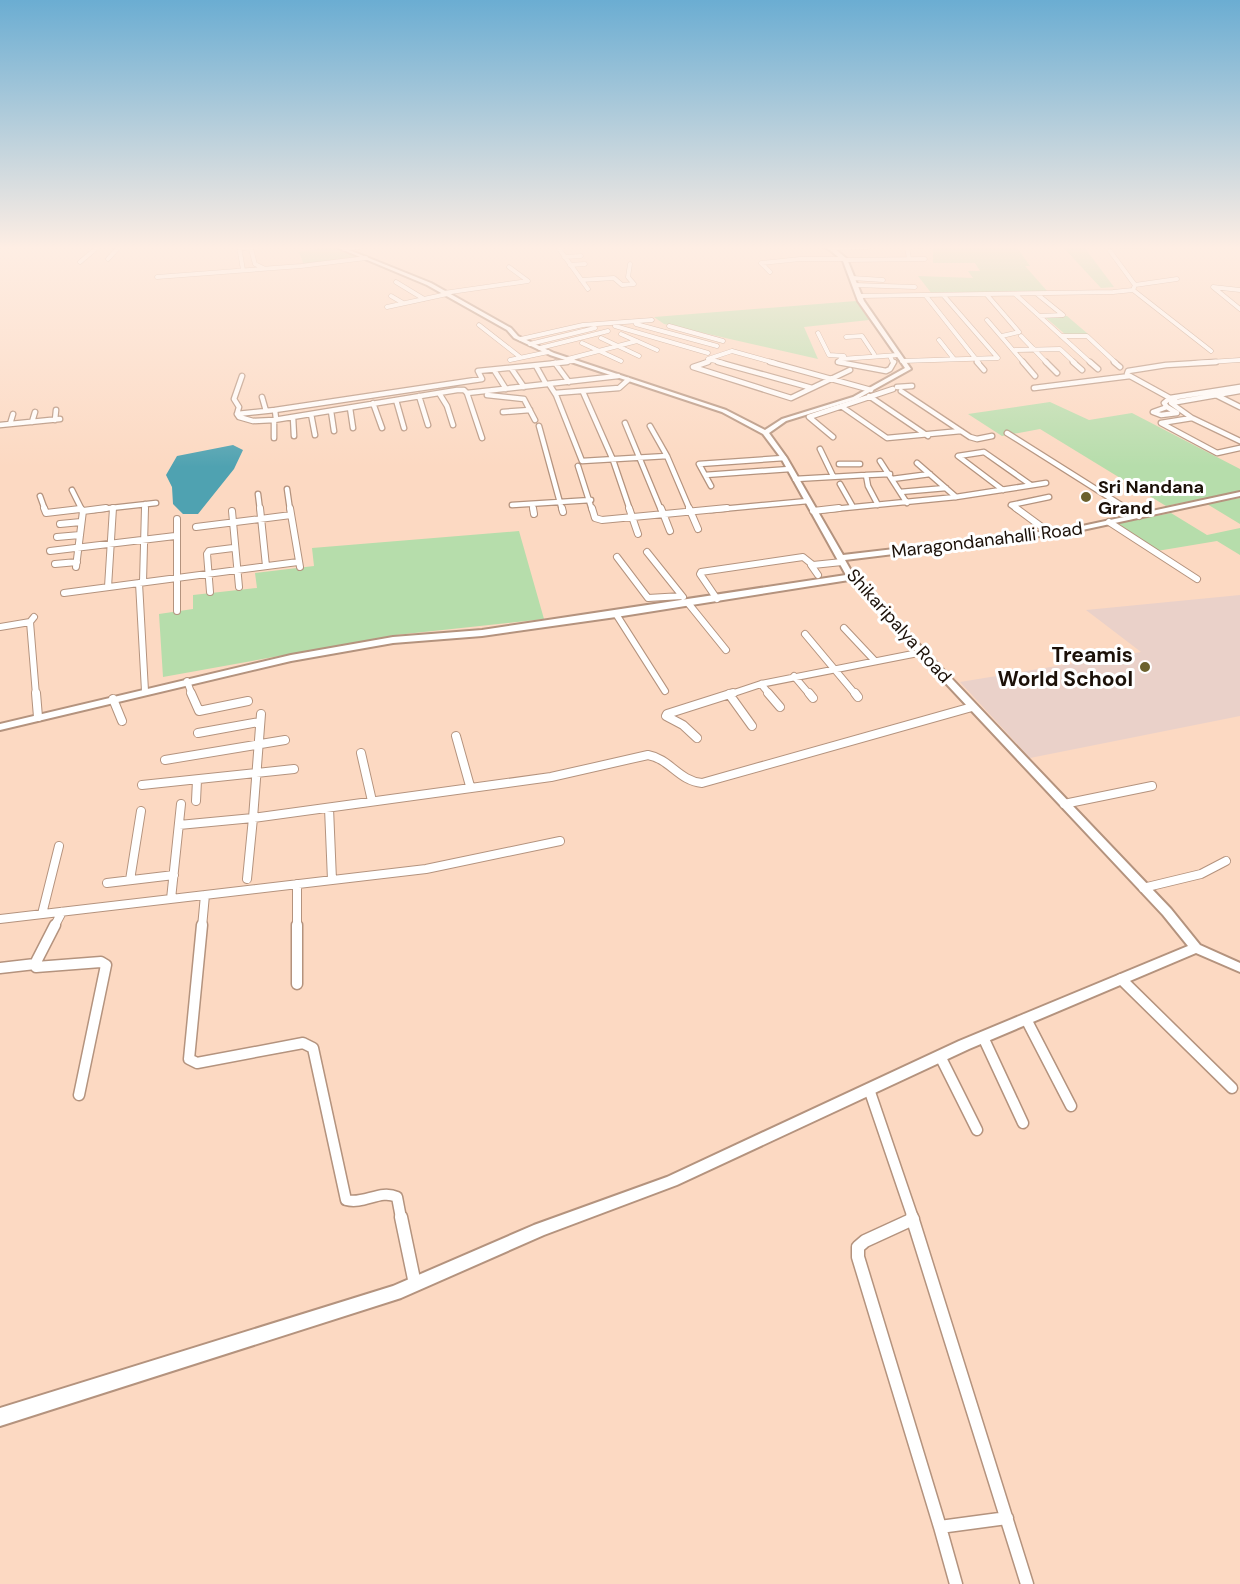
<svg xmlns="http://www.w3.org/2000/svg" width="1240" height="1584" font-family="'DM Sans',sans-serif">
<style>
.education{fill:#ead1c9}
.green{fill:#b6ddab}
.water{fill:#4fa2b1}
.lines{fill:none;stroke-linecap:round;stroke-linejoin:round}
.minor-far5-casing{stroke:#b4937e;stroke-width:5}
.minor-far4-casing{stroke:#b4937e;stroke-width:7}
.minor-far3-casing{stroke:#b4937e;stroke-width:8}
.minor-far2-casing{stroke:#b4937e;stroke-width:10}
.minor-far1-casing{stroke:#b4937e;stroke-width:13}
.minor-casing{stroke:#b4937e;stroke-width:15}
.tertiary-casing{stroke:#b4937e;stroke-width:4}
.minor-far5{stroke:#fff;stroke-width:4}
.minor-far4{stroke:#fff;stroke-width:4.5}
.minor-far3{stroke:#fff;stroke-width:6}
.minor-far2{stroke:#fff;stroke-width:8}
.minor-far1{stroke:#fff;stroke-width:10}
.minor{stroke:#fff;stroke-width:12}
.tertiary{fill:#fff;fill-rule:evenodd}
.poi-dot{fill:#6b612d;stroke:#fff;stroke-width:2}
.labels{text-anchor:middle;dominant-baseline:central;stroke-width:6;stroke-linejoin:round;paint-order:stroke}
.far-poi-label{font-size:18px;font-weight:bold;fill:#1b1008;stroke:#fff;text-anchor:start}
.far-street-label{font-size:18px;fill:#1b1008;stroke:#fff}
.poi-label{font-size:21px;font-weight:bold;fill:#1b1008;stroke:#fff;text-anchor:end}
</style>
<rect width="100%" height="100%" fill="#fcd9c2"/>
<path class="education" d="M1240 595V716L1030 758 960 682 1141 652 1086 610Z"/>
<path class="green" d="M336 246 362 258 304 265 299 252Z
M933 246H1016L1030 266H1025L1048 292 932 294 918 276 973 278 968 271H980L975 263H933Z
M1062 246H1146L1148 250 1084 247 1114 287 1101 288Z
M856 301 869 320 804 327 818 359 664 324 654 317Z
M1067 316 1088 334 1066 335 1045 317Z
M1050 402 1089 420 1132 413 1240 469V491L1166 506 1040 429 1002 436 968 414Z
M1240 498V524L1207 504Z
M1171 513 1207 535 1240 528V555L1217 541 1157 551 1116 524Z
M519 531 544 619 396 635 163 677 159 614 193 609V595L257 588 255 573 314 566 312 548Z"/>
<path class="water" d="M233 445 243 450 234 469 198 514H183L173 504 172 487 166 475 177 456Z"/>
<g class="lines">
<defs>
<path id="minor-far5" d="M239 246 243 270
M557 246 588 289
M239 247 251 249 255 264 263 268
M831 248 869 247
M344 249 366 246
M1110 251 1135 285
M564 257 581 256
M108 259 120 246
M909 259 907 247 923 246
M845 260 925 259
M80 262 99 246
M570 265 585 264
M770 272 761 263 800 259H844
M157 277 301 266 366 258
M852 278 883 280
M581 280 614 278 622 285 634 284 628 277 630 264
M396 282 424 299
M855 285 915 287
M1133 290 1211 351
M1240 290 1213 287 1240 309
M444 293 528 281 509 267
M1015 294 1091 363
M1037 294 1063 315
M987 295 1019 332 1002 336
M391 296 403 303
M859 296 1113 292 1133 290 1135 285 1177 279
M926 296 979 363
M387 307 447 294
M1039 316 1063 315
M987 320 1024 363
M636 324 717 346
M479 325 520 357
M615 326 708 353
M669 326 723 341
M818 333 829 355 844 356
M621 334 657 350
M1021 336 1047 363
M1061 336H1087L1116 363
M846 337 862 336 874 354
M601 338 639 356
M521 339 583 325 652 320
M939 340 954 359
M582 343 621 361
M530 344 595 328
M540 348 608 331
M1015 350 1060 349 1075 363
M890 356 893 363
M568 359 637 341
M708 359 732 351 775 363
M510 360 548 352
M902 361 998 358 944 296
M553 363 573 361
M704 363 712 360 723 363
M844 363 838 362 841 359 898 355
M1194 363 1240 360"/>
<path id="minor-far4" d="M708 362 693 367 791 398 850 370
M718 362 812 388
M770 362 871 390
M838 362 886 371 890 369 894 362
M977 362 984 370
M1023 362 1035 376
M1046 362 1057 373
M1073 362 1082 370
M1090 362 1098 369
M1114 362 1120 367
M555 363 569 382
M536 366 546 384
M511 368 524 387
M494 370 506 389
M549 384 556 395 582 461 667 456 690 510
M897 387 912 386
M1240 387 1170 398 1177 402 1240 391
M1034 388 1130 376
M901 391 970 437 977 439 992 436
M583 392 613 460 630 510
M439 393 447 406 453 425
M467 393 482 438
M555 393 619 388 628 380
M487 395 524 399 535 420
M1216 395 1240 407
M419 396 428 425
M869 396 928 436
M262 397 266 411
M396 400 404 428
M1177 402 1171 403 1192 418 1240 441
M373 403 382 428
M841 406 887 438 961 431
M1167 407 1164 403 1170 398 1130 376 1127 374 1128 371 1166 365 1216 362
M1167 407 1177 413 1161 415 1153 412Z
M350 408 353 428
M331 411 334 431
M503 412 530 410
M237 414 239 417 253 421 274 420 457 390H464L467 393 618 376
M237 414 239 407 234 399 242 376
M237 414 275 410
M311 414 315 435
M293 417 294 436
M1192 418 1161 423 1217 453 1240 448
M276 419 275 410 482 379 478 371 567 362
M55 420 56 410
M274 420V438
M32 422 35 412
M625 423 661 510
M10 424 13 414
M0 425 60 419
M539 426 562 510
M650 426 667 456
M1007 433 1129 510
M833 437 809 417 893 389
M820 449 833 476
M880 461 907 503
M917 463 956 497
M839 464H860
M578 466 592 510
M705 475 790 469
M795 479 866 475
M892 479 930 474
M840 484 853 507
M711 486 699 464 784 458
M287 489 290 510
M72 490 82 510
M1003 490 958 456 984 452 1031 485
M900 492 946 488
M258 494 260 510
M40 496 45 510
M532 504 533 510
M512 505 591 500
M878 505 868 486 866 475 890 474
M72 510 80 509
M93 510 156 503
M145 510V504
M711 510 808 501
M824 510 956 497 1046 483
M1018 510 1011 505 1049 497"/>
<path id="minor-far3" d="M44 508 46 513 80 509
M80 508 83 511 106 508
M260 508 266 566
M290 508 300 567
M533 508 534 514
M562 508 563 512
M592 508 595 518 602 520 727 508
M629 508 638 534
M661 508 670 531
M689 508 698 529
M1016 508 1050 533
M1127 508 1139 516
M232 511 239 587
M813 511 839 508
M177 519V611
M1109 522 1197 579
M60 524 81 522
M196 527 291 515
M57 537 80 535
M50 551 175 536
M647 552 683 597
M617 557 648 598 682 596
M55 564 77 562
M811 565 818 575
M76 567 83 511
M143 582 145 508
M139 583 145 691
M108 587 113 508
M210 592 207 554 209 551 233 548
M64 593 298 562
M717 599 700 574 701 572 803 557 813 565 842 562
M688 603 726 650
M616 614 665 691
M34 617 30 622 36 695
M0 627 30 622
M844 628 875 661
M805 634 856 695
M794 676 810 695
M187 681 192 695
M761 684 770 695
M728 695 761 684 923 652"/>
<path id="minor-far2" d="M36 693 38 717
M191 693 199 711 248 701
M768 693 780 707
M809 693 813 698
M855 693 858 697
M729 694 752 726
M113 699 122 721
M261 714 253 818 551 777 648 755C670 759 679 781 702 783L972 707
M198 733 259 722
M456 736 470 786
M697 738 683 725 666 716 667 714 733 693
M361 753 372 801
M165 760 285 740
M142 785 294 769
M196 801 197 780
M1064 804 1152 786
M329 808 332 880
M179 825 253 818 247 879
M130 880 141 811
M107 883 174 875
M297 884V927
M1143 888 1201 874 1226 861
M171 899 181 804
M42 914 59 846
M0 919 426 869 560 841
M54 927 62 912
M202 927 205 895"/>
<path id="minor-far1" d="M55 925 35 964 36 967 101 962 106 965 79 1095
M202 925 189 1059 197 1063 303 1043 313 1048 346 1200C364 1205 380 1189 397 1197L401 1218
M297 925V984
M0 968 35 964
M1121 979 1232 1088
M1026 1019 1071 1106
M983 1037 1023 1123
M940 1056 977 1130
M869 1089 913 1218"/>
<path id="minor" d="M401 1217 415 1284
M912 1217 1027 1584
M913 1219 865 1241 858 1247V1257L940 1527
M956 1584 940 1527 1007 1518"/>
<path id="tertiary" d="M334 246H339L431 283 511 328 518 336 554 353 726 410 765 430 782 419 853 397 905 368 858 301 843 261 830 250 821 246H826L834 248 847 259 864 301 911 369 857 399 786 421 769 433 787 458 843 555 1073 528 1240 492V496L1073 532 845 560 854 576 1171 909 1200 945 1240 963V972L1196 953 969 1049 677 1185 544 1235 401 1298 0 1426V1408L393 1286 534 1225 667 1177 959 1041 1188 946 1163 915 849 580 616 617 482 636 393 643 291 661 0 730V724L291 655 393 637 482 630 846 575 781 458 763 434 722 412 550 355 514 338 507 330 427 285Z"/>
</defs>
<use href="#minor-far5" class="minor-far5-casing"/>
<use href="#minor-far4" class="minor-far4-casing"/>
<use href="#minor-far3" class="minor-far3-casing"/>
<use href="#minor-far2" class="minor-far2-casing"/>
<use href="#minor-far1" class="minor-far1-casing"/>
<use href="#minor" class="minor-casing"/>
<use href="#tertiary" class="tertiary-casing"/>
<use href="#minor-far5" class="minor-far5"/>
<use href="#minor-far4" class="minor-far4"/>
<use href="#minor-far3" class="minor-far3"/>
<use href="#minor-far2" class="minor-far2"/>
<use href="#minor-far1" class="minor-far1"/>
<use href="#minor" class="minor"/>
<use href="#tertiary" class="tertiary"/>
</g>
<linearGradient id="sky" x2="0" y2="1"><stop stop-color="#6badd2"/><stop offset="0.53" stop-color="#feeee4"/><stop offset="1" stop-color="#feeee4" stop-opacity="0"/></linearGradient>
<rect width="1240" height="467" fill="url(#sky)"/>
<g class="poi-dot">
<circle cx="1086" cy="497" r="6"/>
<circle cx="1145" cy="667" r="6"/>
</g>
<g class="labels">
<g class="far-poi-label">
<text x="1098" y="487">Sri Nandana<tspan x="1098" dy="21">Grand</tspan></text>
</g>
<g class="far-street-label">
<text transform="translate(987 540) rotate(-7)">Maragondanahalli Road</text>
<text transform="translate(899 626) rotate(48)">Shikaripalya Road</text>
</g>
<g class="poi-label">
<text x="1133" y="655">Treamis<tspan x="1133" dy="24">World School</tspan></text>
</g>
</g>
</svg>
